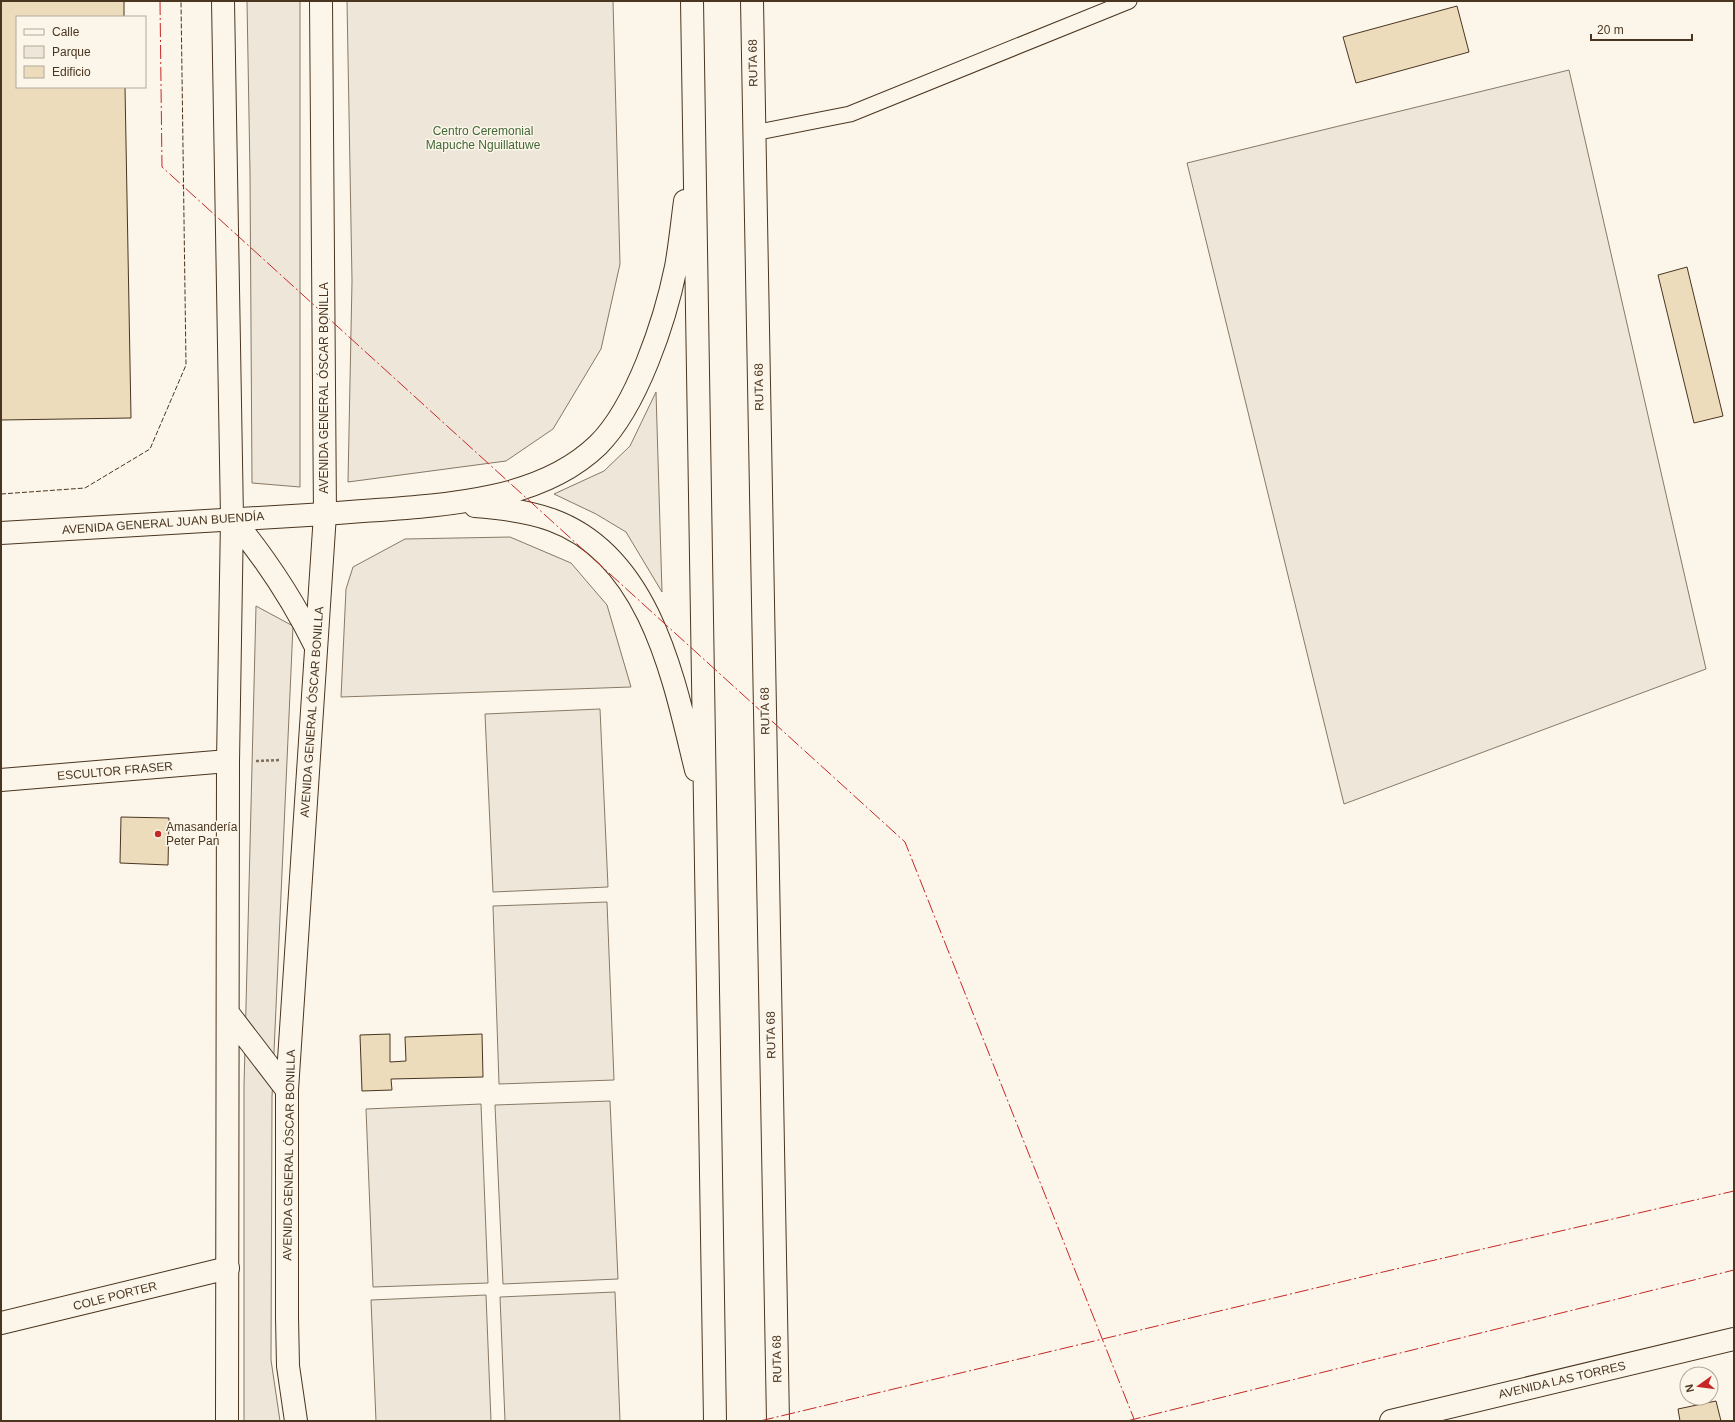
<svg xmlns="http://www.w3.org/2000/svg" width="1735" height="1422" font-family="Helvetica,sans-serif">
<style>
.green{fill:#ede6d9;stroke:#887966}
.building{fill:#ecdcbc;stroke:#4a3520}
.lines{fill:none;stroke-linecap:round;stroke-linejoin:round}
.service-casing{stroke:#4a3520;stroke-width:17}
.minor-casing{stroke:#4a3520;stroke-width:24}
.tertiary-casing{stroke:#4a3520;stroke-width:24}
.secondary-casing{stroke:#4a3520;stroke-width:24}
.motorway-casing{stroke:#4a3520;stroke-width:24}
.path{stroke:#7f6f5c;stroke-width:2.5;stroke-dasharray:3 2;stroke-linecap:butt}
.service{stroke:#fbf6e9;stroke-width:15}
.minor{stroke:#fbf6e9;stroke-width:22}
.tertiary{stroke:#fbf6e9;stroke-width:22}
.secondary{stroke:#fbf6e9;stroke-width:22}
.motorway{stroke:#fbf6e9;stroke-width:22}
.fence{stroke:#4a3520;stroke-width:1;stroke-dasharray:5 2;stroke-linecap:butt}
.power{stroke:#c62828;stroke-width:1;stroke-dasharray:14 3 2 3;stroke-linecap:butt}
.poi-dot{fill:#c62828;stroke:#fbf6e9;stroke-width:1.5}
.labels{text-anchor:middle;dominant-baseline:central;stroke-width:3;stroke-linejoin:round;paint-order:stroke}
.street-label{font-size:12px;fill:#4a3520;stroke:#fbf6e9}
.park-label{font-size:12px;fill:#436837;stroke:#fbf6e9}
.poi-label{font-size:12px;fill:#4a3520;stroke:#fbf6e9;text-anchor:start}
</style>
<rect width="100%" height="100%" fill="#fbf6e9"/>
<path class="green" d="M247 1H300V487L252 483 250 173Z
M347 1H613L620 264 601 349 553 429 506 461 348 482 352 281Z
M1569 70 1706 669 1344 804 1187 163Z
M656 392 662 592 626 532 596 514 554 494 604 471 630 446Z
M510 537 571 563 607 605 631 687 341 697 346 589 353 567 405 539Z
M256 606 293 626 272 1097 271 1360 280 1421H244V1086Z
M600 709 608 887 493 892 485 714Z
M607 902 614 1080 499 1084 493 906Z
M610 1101 618 1279 503 1284 495 1105Z
M481 1104 488 1283 373 1287 366 1109Z
M615 1292 620 1421H505L500 1297Z
M486 1295 491 1421H376L371 1300Z"/>
<path class="building" d="M1 1H124V17H17V87H125L131 418 1 420Z
M1457 6 1469 52 1356 83 1343 37Z
M1687 267 1723 416 1694 423 1658 275Z
M121 817 169 818 168 865 120 863Z
M390 1034V1062L406 1061 405 1037 482 1034 483 1077 391 1079 392 1090 362 1091 360 1035Z
M1716 1401 1721 1421H1680L1678 1409Z"/>
<g class="lines">
<defs>
<path id="service" d="M754 133 850 114 1129 1"/>
<path id="minor" d="M1 780 228 761
M1 1323 228 1268"/>
<path id="tertiary" d="M1 533 325 514
M1391 1421 1734 1339"/>
<path id="secondary" d="M223 1 232 518 228 761 227 1421
M232 518C266 559 293 600 316 647
M228 1013 287 1090
M296 1421 288 1366 287 1317V1090L325 514 321 1"/>
<path id="motorway" d="M692 1 715 1421
M752 1 778 1421
M475 506C501 508 528 511 552 520 651 556 674 680 696 770
M325 514C381 509 438 508 493 496 530 488 570 472 598 445 637 406 665 321 676 267 680 245 682 223 685 201"/>
</defs>
<use href="#service" class="service-casing"/>
<use href="#minor" class="minor-casing"/>
<use href="#tertiary" class="tertiary-casing"/>
<use href="#secondary" class="secondary-casing"/>
<use href="#motorway" class="motorway-casing"/>
<path class="path" d="M256 761 281 760"/>
<use href="#service" class="service"/>
<use href="#minor" class="minor"/>
<use href="#tertiary" class="tertiary"/>
<use href="#secondary" class="secondary"/>
<use href="#motorway" class="motorway"/>
<path class="fence" d="M1 494 85 488 150 449 186 365 181 1"/>
<path class="power" d="M160 1 162 167 905 842 1134 1419
M760 1421 1370 1275 1734 1191
M1127 1421 1734 1270"/>
</g>
<circle class="poi-dot" cx="158" cy="834" r="4"/>
<g class="labels">
<g class="street-label">
<text transform="translate(753 63) rotate(-91)">RUTA 68</text>
<text transform="translate(759 387) rotate(-91)">RUTA 68</text>
<text transform="translate(324 388) rotate(-90)">AVENIDA GENERAL ÓSCAR BONILLA</text>
<text transform="translate(163 523) rotate(-4)">AVENIDA GENERAL JUAN BUENDÍA</text>
<text transform="translate(765 711) rotate(-91)">RUTA 68</text>
<text transform="translate(312 712) rotate(-86)">AVENIDA GENERAL ÓSCAR BONILLA</text>
<text transform="translate(115 771) rotate(-5)">ESCULTOR FRASER</text>
<text transform="translate(771 1035) rotate(-91)">RUTA 68</text>
<text transform="translate(289 1155) rotate(-89)">AVENIDA GENERAL ÓSCAR BONILLA</text>
<text transform="translate(115 1296) rotate(-14)">COLE PORTER</text>
<text transform="translate(777 1359) rotate(-91)">RUTA 68</text>
<text transform="translate(1562 1380) rotate(-13)">AVENIDA LAS TORRES</text>
</g>
<g class="park-label">
<text x="483" y="131">Centro Ceremonial<tspan x="483" dy="14">Mapuche Nguillatuwe</tspan></text>
</g>
<g class="poi-label">
<text x="166" y="827">Amasandería<tspan x="166" dy="14">Peter Pan</tspan></text>
</g>
</g>
<rect width="1735" height="1422" fill="none" stroke="#4a3520" stroke-width="4"/>
<rect x="16" y="16" width="130" height="72" fill="#fbf6e9" stroke="#b4a999"/>
<rect x="24" y="29" width="20" height="6" fill="#fbf6e9" stroke="#b4a999"/>
<text x="52" y="36" font-size="12" fill="#4a3520">Calle</text>
<rect x="24" y="46" width="20" height="12" fill="#ede6d9" stroke="#b4a999"/>
<text x="52" y="56" font-size="12" fill="#4a3520">Parque</text>
<rect x="24" y="66" width="20" height="12" fill="#ecdcbc" stroke="#b4a999"/>
<text x="52" y="76" font-size="12" fill="#4a3520">Edificio</text>
<g transform="translate(1699 1386) rotate(256)"><circle r="19" fill="#fbf6e9" stroke="#b4a999"/>
<path d="M0-3L7 15L0 10L-7 15Z" fill="#c62828"/>
<text y="-6" font-size="11" font-weight="bold" text-anchor="middle" fill="#4a3520">N</text>
</g>
<path d="M1591 34v6h101v-6" fill="none" stroke="#4a3520" stroke-width="2"/>
<text x="1597" y="34" font-size="12" fill="#4a3520" stroke="#fbf6e9" stroke-width="3" paint-order="stroke">20 m</text>
</svg>
